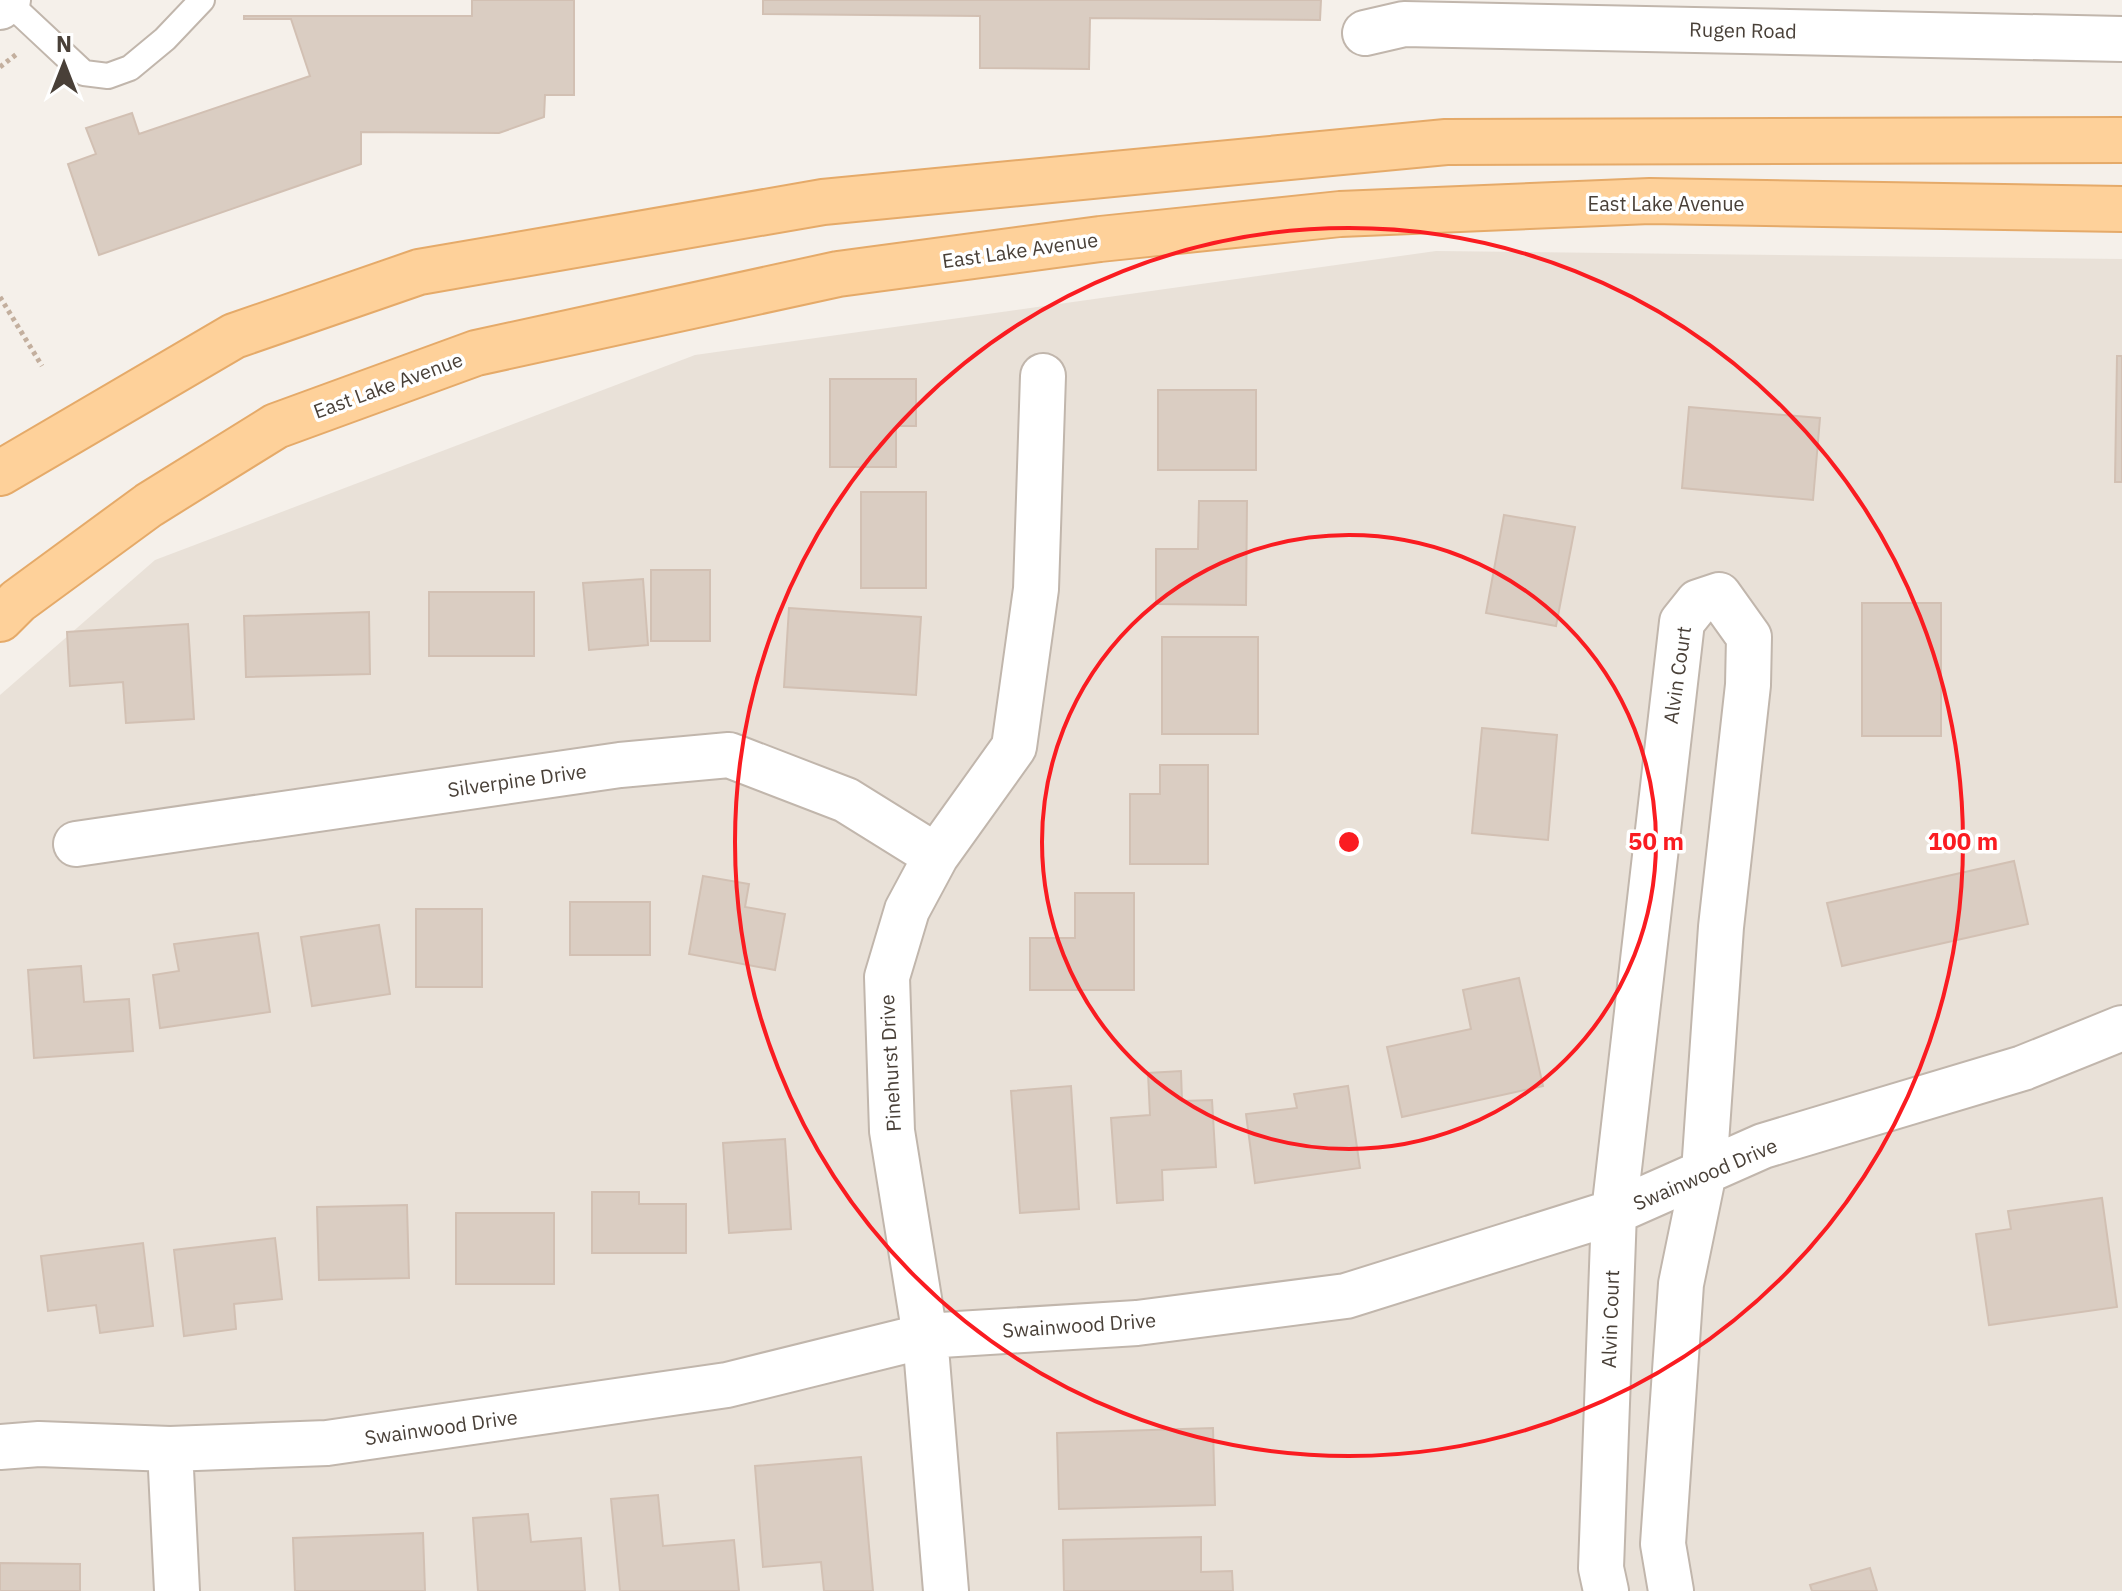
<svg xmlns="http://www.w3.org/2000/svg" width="2122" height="1591" font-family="'IBM Plex Sans',sans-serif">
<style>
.residential{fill:#e9e1d8}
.building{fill:#dacdc2;stroke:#d2c0b3;stroke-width:2}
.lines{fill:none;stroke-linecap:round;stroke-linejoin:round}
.service-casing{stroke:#c1b6ac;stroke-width:28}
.minor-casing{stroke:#c1b6ac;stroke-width:48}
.primary-casing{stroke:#e5aa69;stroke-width:48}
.path{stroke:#c3af9e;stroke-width:5;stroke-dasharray:4 4;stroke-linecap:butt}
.service{stroke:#fff;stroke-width:24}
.minor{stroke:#fff;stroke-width:44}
.primary{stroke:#fed19a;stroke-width:44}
.ring{fill:none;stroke:#fa1c21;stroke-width:4}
.labels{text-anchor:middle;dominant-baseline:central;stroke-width:7;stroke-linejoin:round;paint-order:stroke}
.street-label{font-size:20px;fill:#494038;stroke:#fff}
.centre{fill:#fa1c21;stroke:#fff;stroke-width:4}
.ring-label{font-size:24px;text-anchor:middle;font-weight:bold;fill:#fa1c21;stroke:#fff;stroke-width:7;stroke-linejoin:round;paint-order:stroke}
</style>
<rect width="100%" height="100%" fill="#f5f0ea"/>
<path class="residential" d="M1436 251 2122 259V1591H0V695L155 560 695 355Z"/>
<path class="building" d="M472 0H574V95H545L544 117 499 133 361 132V164L99 255 68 164 96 154 86 128 132 113 139 134 310 76 291 19H244V16H472Z
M763 0H1321L1320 20 1090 18 1089 69 980 68V16L763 14Z
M2117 356H2122V482H2115Z
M830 379H916V426H896V467H830Z
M1158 390H1256V470H1158Z
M1689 407 1820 418 1813 500 1682 488Z
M861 492H926V588H861Z
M1199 501H1247L1246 605 1156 604V549H1198Z
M1504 515 1575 527 1556 626 1486 613Z
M651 570H710V641H651Z
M643 579 648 645 589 650 583 583Z
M429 592H534V656H429Z
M1862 603H1941V736H1862Z
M789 608 921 617 916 695 784 687Z
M369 612 370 674 246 677 244 616Z
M188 624 194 719 126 723 123 682 70 686 67 632Z
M1162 637H1258V734H1162Z
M1482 728 1557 735 1548 840 1472 833Z
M1160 765H1208V864H1130V794H1160Z
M2014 861 2028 924 1842 966 1827 903Z
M703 876 749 884 745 907 785 914 775 970 689 954Z
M1075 893H1134V990H1030V938H1075Z
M570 902H650V955H570Z
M416 909H482V987H416Z
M379 925 390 994 312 1006 301 937Z
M258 933 270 1012 160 1028 153 975 179 971 174 944Z
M81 966 84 1002 129 999 133 1051 34 1058 28 970Z
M1519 978 1543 1086 1402 1117 1387 1047 1471 1029 1463 990Z
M1181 1071 1182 1101 1212 1100 1216 1167 1162 1170 1163 1200 1117 1203 1111 1118 1150 1115 1148 1073Z
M1071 1086 1079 1209 1020 1213 1011 1091Z
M1348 1086 1360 1168 1255 1183 1246 1114 1297 1108 1294 1094Z
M785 1139 791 1229 729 1233 723 1143Z
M592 1192H639V1204H686V1253H592Z
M2102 1198 2117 1307 1989 1325 1976 1234 2011 1229 2008 1211Z
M407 1205 409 1278 319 1280 317 1207Z
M456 1213H554V1284H456Z
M275 1238 282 1299 234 1304 236 1329 184 1336 174 1250Z
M143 1243 153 1326 100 1333 96 1305 48 1311 41 1256Z
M1213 1428 1215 1505 1059 1509 1057 1433Z
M861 1457 873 1591H824L821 1562 763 1567 755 1466Z
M658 1495 663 1546 734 1540 739 1591H620L611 1499Z
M528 1514 531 1542 581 1538 585 1591H478L473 1518Z
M423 1533 425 1591H295L293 1538Z
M1201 1537V1572L1232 1571 1233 1591H1064L1063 1540Z
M0 1563 80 1564V1591H0Z
M1870 1568 1877 1591H1812L1810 1585Z"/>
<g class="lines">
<defs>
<path id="service" d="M7 1 84 73 108 76 130 68 165 39 202 0"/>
<path id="minor" d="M0 7 8 0
M1365 33 1404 24 2122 39
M76 844 620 765 729 755 846 800 936 856
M0 1447 39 1444 170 1449 327 1443 727 1385 925 1336 1137 1323 1346 1296 1614 1212 1763 1146 2023 1068 2122 1028
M170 1449 177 1591
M946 1591 925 1336 892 1131 887 977 907 910 936 856 1014 747 1036 589 1043 376
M1606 1591 1601 1568 1614 1212 1682 622 1698 602 1719 595 1749 637 1748 685 1721 927 1704 1172 1681 1284 1663 1544 1671 1591"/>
<path id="primary" d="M0 473 234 336 419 272 823 202 1446 142 2122 140
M0 619 18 601 149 505 276 426 476 353 838 274 1100 239 1340 214 1650 201 2122 209"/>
</defs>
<use href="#service" class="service-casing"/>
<use href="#minor" class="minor-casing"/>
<use href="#primary" class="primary-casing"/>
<path class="path" d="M0 67 18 53
M0 297 42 366"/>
<use href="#service" class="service"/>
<use href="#minor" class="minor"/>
<use href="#primary" class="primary"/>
</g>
<g class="ring">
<circle cx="1349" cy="842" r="307"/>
<circle cx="1349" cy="842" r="614"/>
</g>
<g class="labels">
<g class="street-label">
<text transform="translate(1743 30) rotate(1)">Rugen Road</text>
<text x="1666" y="203">East Lake Avenue</text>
<text transform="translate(1020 250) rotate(-8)">East Lake Avenue</text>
<text transform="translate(388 385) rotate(-20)">East Lake Avenue</text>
<text transform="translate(1677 675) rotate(-82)">Alvin Court</text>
<text transform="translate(517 780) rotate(-8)">Silverpine Drive</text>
<text transform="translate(890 1063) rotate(-93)">Pinehurst Drive</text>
<text transform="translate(1705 1174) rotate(-23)">Swainwood Drive</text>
<text transform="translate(1610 1319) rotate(-88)">Alvin Court</text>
<text transform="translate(1079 1325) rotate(-4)">Swainwood Drive</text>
<text transform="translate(441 1427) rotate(-8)">Swainwood Drive</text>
</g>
</g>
<circle cx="1349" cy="842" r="12" class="centre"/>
<g class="ring-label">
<text x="1656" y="850">50 m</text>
<text x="1963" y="850">100 m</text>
</g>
<g transform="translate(64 64)" stroke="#ffffff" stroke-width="6" paint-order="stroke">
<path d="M0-6L14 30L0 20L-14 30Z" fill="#494038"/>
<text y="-12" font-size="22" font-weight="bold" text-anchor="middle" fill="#494038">N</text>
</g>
</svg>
